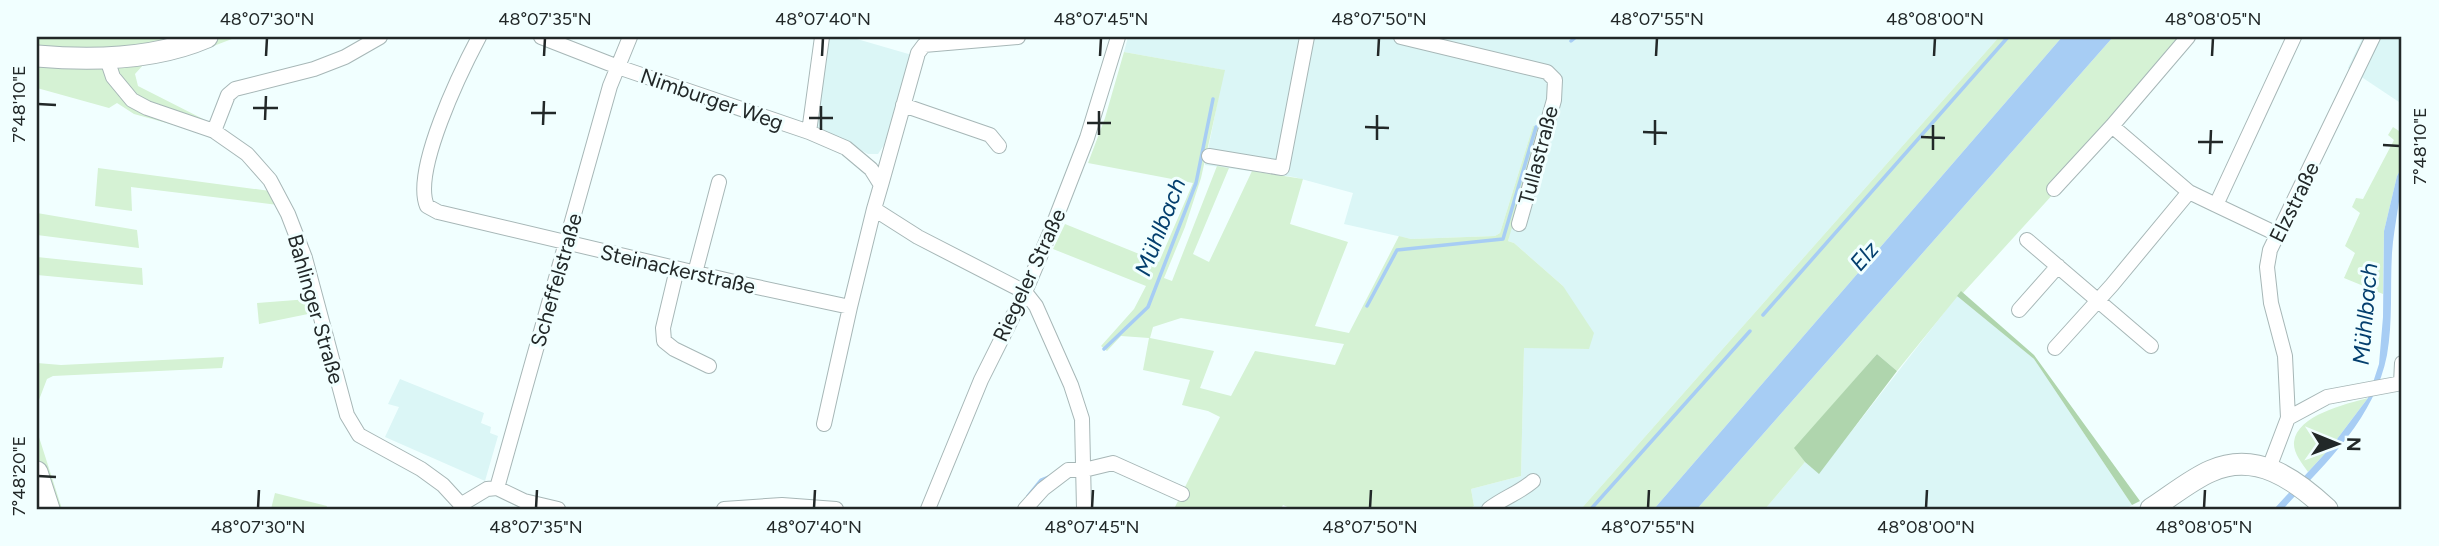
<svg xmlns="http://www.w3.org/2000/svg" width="2439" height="546" font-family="Figtree,sans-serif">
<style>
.built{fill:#dbf6f6}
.green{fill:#d5f2d4;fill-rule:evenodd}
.forest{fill:#afd5ad}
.water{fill:#a7cdf4}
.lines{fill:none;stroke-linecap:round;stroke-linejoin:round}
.stream{stroke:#a7cdf4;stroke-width:3.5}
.street-casing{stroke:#a7b7b7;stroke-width:16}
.secondary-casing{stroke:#a7b7b7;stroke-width:23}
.street{stroke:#fff;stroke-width:14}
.secondary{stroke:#fff;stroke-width:21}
.ticks{fill:none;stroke:#222828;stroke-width:2.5}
.labels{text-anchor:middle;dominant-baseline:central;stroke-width:6;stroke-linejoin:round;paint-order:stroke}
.street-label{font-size:21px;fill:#222828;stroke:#f1ffff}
.water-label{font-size:23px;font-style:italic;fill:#043f6e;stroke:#f1ffff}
.neatline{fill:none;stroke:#222828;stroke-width:2.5}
.ticks-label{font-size:18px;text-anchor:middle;fill:#222828}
</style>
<rect width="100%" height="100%" fill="#f1ffff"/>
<path class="built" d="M829 37H850L912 55 884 145 878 154H868L816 126Z
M1128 37H1999L1581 509H1469L1474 506 1471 489 1521 476 1524 347 1588 349 1563 286 1514 243 1508 241 1533 126 1500 233 1495 236 1411 239 1344 224 1353 193 1294 177 1205 165 1224 70 1124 52Z
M2363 37H2402V104L2348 68Z
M1957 296 2034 359 2132 505 2126 509H1765L1805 462 1819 473Z
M400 379 484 413 481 423 491 427 490 433 498 436 485 481 385 437 399 407 388 404Z"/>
<path class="green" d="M37 37H237L198 52 144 64 135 74 138 86 205 120 203 133 134 114 117 103 109 108 37 88Z
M1999 37H2062L1654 509H1581Z
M2113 37H2181L2050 186 2055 192 1963 293 1961 292 1897 371 1877 354 1795 448 1805 462 1765 509H1697Z
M1124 52 1225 70 1201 178 1185 227 1164 278 1172 281 1217 166 1229 168 1193 254 1209 262 1252 171 1303 179 1290 224 1348 242 1315 326 1349 333 1399 236 1411 239 1495 236 1500 233 1533 126 1541 128 1508 241 1514 243 1563 286 1594 333 1589 349 1524 348 1521 476 1471 489 1474 506 1469 509H1292L1283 505 1281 509H1174L1220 417 1208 411 1182 405 1190 380 1143 370 1149 338 1121 336 1107 351 1101 346 1134 309 1146 286 1053 249 1065 224 1159 262 1193 183 1088 163 1105 118ZM1181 318 1344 344 1335 365 1255 351 1231 396 1200 388 1214 351 1150 338 1153 327Z
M2393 127 2402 133V167L2397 176 2384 231 2383 294 2344 278 2355 253 2345 246 2360 213 2352 207 2356 198 2363 199 2394 140 2388 135Z
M98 168 270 191 278 205 131 187 132 211 95 206Z
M37 213 137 230 139 248 37 235Z
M37 257 142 268 143 285 37 275Z
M309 299 308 314 259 324 257 303Z
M224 357 222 368 53 376 47 379 37 405 38 434 62 509H37V363L61 365Z
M2368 398 2331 447 2308 472C2302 463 2293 453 2294 442 2297 415 2346 404 2368 398Z
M275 493 327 506 326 509H271Z"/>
<path class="forest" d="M1961 291 2034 355 2140 501 2132 505 2034 359 1957 296Z
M1877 354 1897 371 1819 474 1805 462 1794 448Z"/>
<path class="water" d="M2062 37H2113L1697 509H1654Z
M2402 167C2402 196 2394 224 2392 253 2390 286 2393 322 2387 355 2375 418 2325 464 2283 509H2274L2331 447 2368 398 2379 364 2383 317 2384 231 2397 176Z"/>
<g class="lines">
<path class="stream" d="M1571 41 1576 37
M1367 306 1397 250 1503 239 1536 127
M1763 315 2008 37
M1104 349 1148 307 1196 183 1213 99
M1028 496 1041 480 1051 476
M1591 509 1750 331"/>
<defs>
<path id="street" d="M479 37C461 71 412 171 427 206L438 212 743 284 850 307
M541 37 618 67 809 132 846 148 871 169 881 185 874 209 918 237 1025 292 1036 306 1071 385 1082 419 1084 509
M1401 37 1547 72 1555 80 1554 100 1519 224
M107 59 113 77 132 100 147 108 214 131 247 154 270 180 288 214 305 258 347 415 359 435 421 469 443 485 465 509
M903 105 990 135 999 146
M2112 126 2189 192 2216 205
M214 131 228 95 235 89 314 69 345 57 380 37
M809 132 822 37
M1209 156 1282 168 1307 37
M881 185 918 53 924 45 1018 37
M2054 189 2112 126 2188 37
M2277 234 2216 205 2294 37
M2027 240 2151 346
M677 269 663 328 664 341 674 349 709 366
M695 273 719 182
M2019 310 2058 266
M2055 348 2112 285 2189 192
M2401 383 2402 363
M2288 418 2285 356 2271 303 2267 267 2270 250 2373 37
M824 424 850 307 874 209
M2269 468 2288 418 2327 397 2402 383
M497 488 610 86 630 37
M462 504 487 489 497 488 524 501 558 509
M724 509 782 505 836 509
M928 509 981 380 1025 292 1052 228 1087 138 1118 37
M1025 509 1043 489 1068 470H1084L1113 463 1182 494
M1489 509C1503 498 1519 493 1533 481"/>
<path id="secondary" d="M37 56C93 61 154 60 207 37
M37 472 49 509
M2151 509C2170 497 2190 480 2211 471 2256 451 2295 479 2327 509"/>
</defs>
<use href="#street" class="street-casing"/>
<use href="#secondary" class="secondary-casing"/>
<use href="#street" class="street"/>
<use href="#secondary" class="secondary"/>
</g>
<path class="ticks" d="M266 56 267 38M544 56 545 38M822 56 823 38M1100 56 1101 38M1378 56 1379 38M1656 56 1657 38M1934 56 1935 38M2212 56 2213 38M38 104 56 105M253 108H278M531 113H556M809 118H833M265 120 266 96M1087 123H1111M543 125 544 101M1365 127 1389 128M821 130V106M1643 132 1667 133M1099 135V111M1921 137 1945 138M1377 140V115M2198 142H2223M1655 145V120M2383 145 2400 146M1933 150V125M2210 154 2211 130M38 476 56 477M258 508 259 490M536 508 537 490M814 508 815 490M1092 508 1093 490M1370 508 1371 490M1648 508 1649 490M1926 508 1927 490M2204 508 2205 490"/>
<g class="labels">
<g class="street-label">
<text transform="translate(712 99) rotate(19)">Nimburger Weg</text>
<text transform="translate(1538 155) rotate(-75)">Tullastraße</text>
<text transform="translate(2294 202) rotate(-64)">Elzstraße</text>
<text transform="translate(678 269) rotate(13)">Steinackerstraße</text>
<text transform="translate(1029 275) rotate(-65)">Riegeler Straße</text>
<text transform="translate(556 280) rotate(-74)">Scheffelstraße</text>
<text transform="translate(316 309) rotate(74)">Bahlinger Straße</text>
</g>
<g class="water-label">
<text transform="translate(1160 227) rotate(-69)">Mühlbach</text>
<text transform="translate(1864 256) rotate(-49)">Elz</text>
<text transform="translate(2365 314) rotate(-85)">Mühlbach</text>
</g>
</g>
<rect width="2439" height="546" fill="none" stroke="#f1ffff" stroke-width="77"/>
<g transform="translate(2337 444) rotate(91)" stroke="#f1ffff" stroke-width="5" paint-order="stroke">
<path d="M0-5L12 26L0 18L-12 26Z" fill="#222828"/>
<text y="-10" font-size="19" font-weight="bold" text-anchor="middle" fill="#222828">N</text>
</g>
<rect x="38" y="38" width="2362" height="470" class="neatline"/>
<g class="ticks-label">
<text x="267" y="25">48°07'30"N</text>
<text x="545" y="25">48°07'35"N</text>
<text x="823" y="25">48°07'40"N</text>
<text x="1101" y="25">48°07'45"N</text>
<text x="1379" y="25">48°07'50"N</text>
<text x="1657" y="25">48°07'55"N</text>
<text x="1935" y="25">48°08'00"N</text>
<text x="2213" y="25">48°08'05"N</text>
<text transform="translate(19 104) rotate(-90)" y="6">7°48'10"E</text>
<text transform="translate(2420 146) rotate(-90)" y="6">7°48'10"E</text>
<text transform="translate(19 476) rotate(-90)" y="6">7°48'20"E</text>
<text x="258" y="533">48°07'30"N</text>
<text x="536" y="533">48°07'35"N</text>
<text x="814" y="533">48°07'40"N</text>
<text x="1092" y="533">48°07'45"N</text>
<text x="1370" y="533">48°07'50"N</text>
<text x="1648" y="533">48°07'55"N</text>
<text x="1926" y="533">48°08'00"N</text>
<text x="2204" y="533">48°08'05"N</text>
</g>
</svg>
